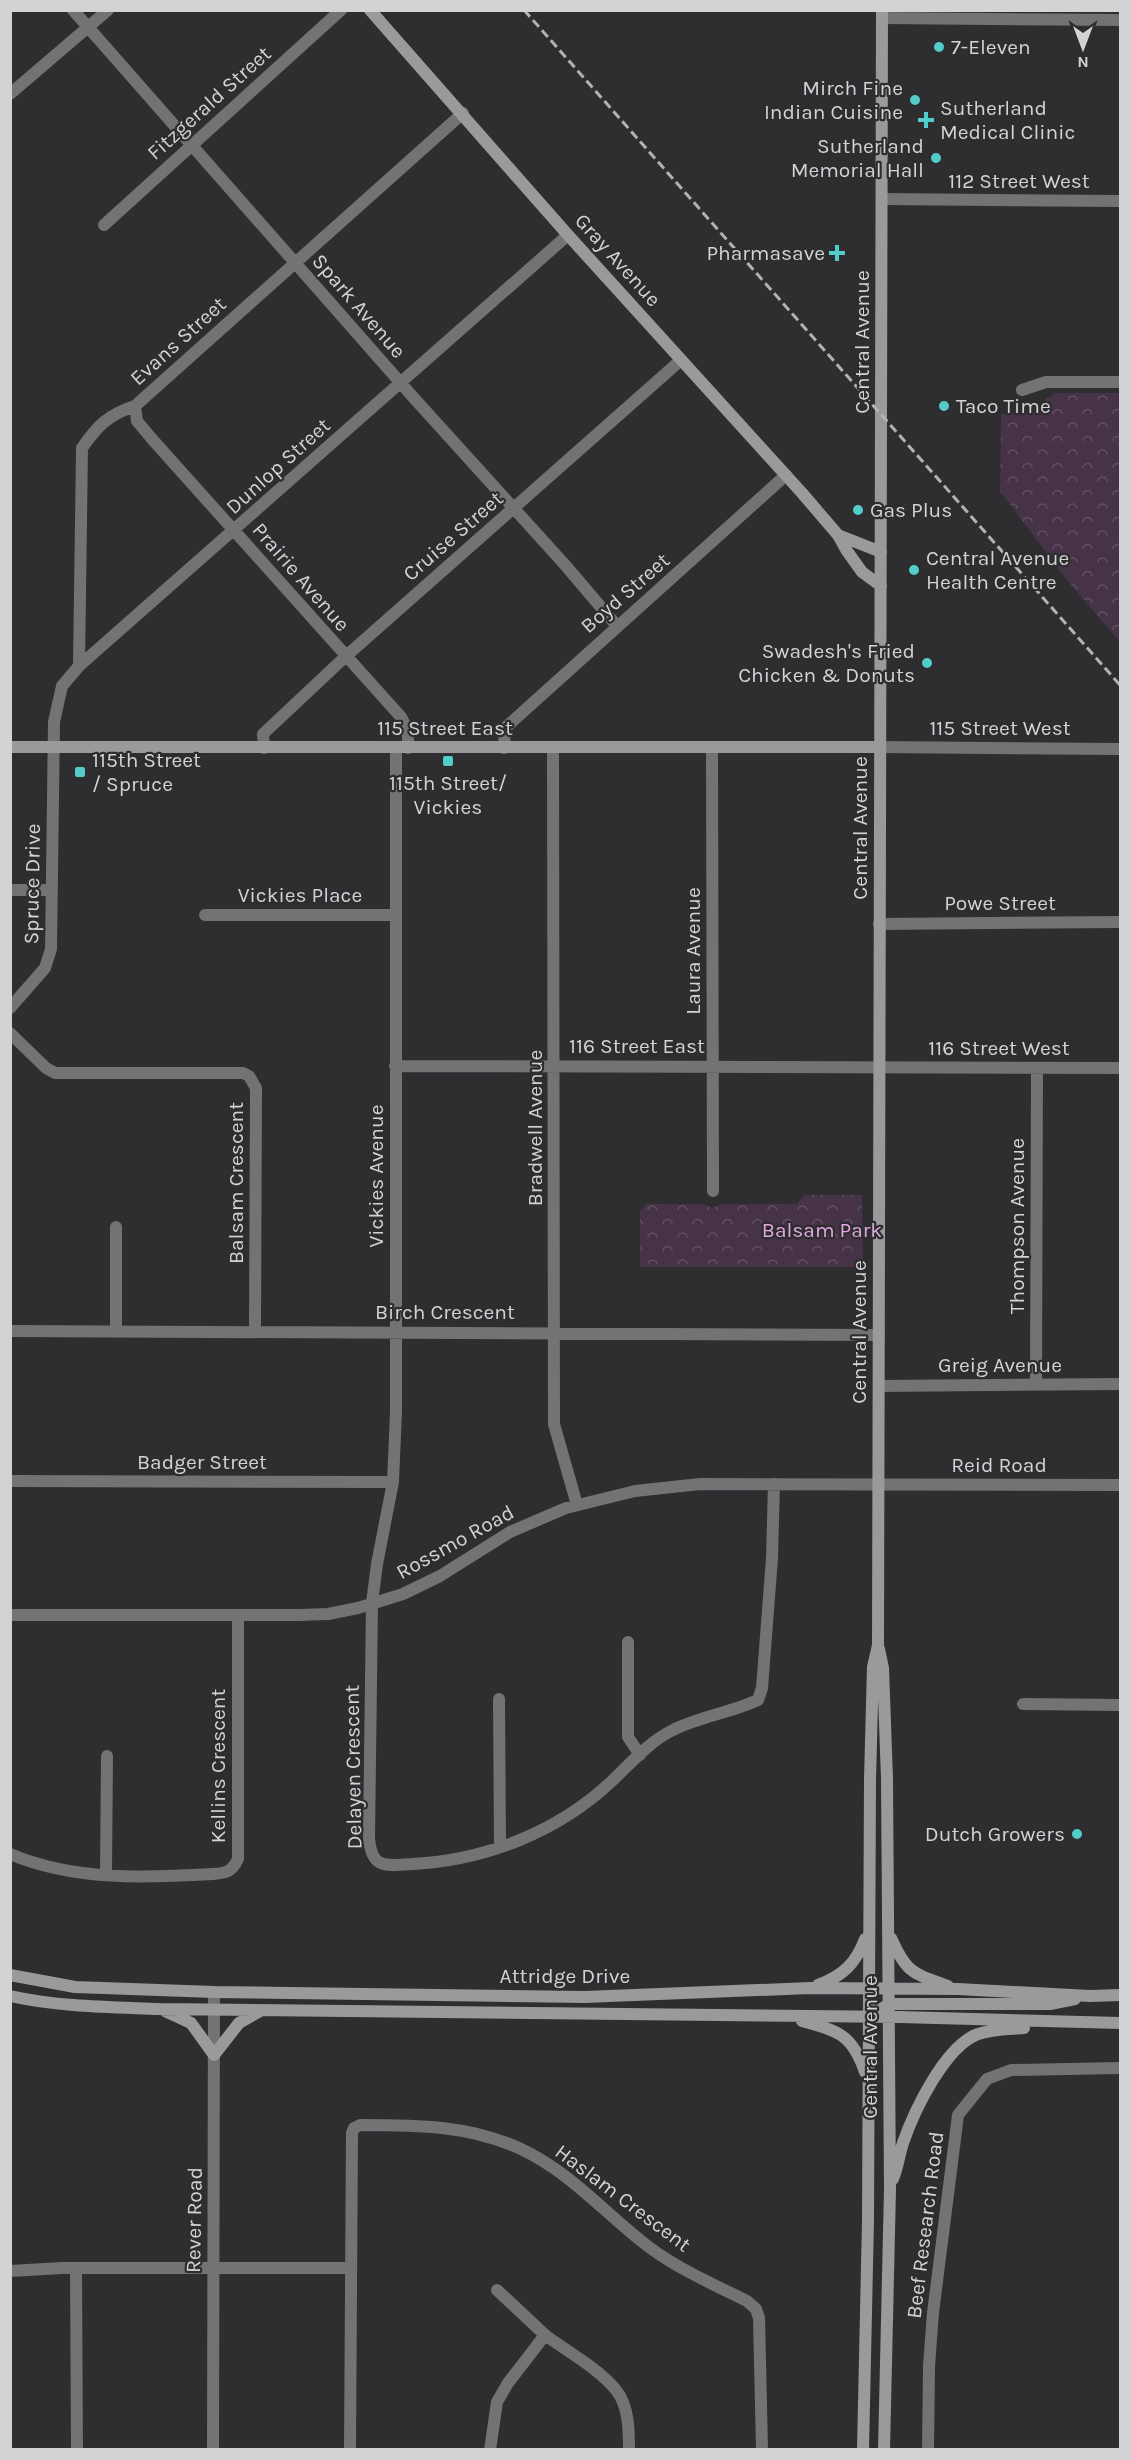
<svg xmlns="http://www.w3.org/2000/svg" width="1131" height="2460" font-family="Karla,sans-serif">
<style>
.park{fill:url(#park-crowns)}
.lines{fill:none;stroke-linecap:round;stroke-linejoin:round}
.street{stroke:#737274;stroke-width:12}
.secondary{stroke:#9a999b;stroke-width:12}
.rail{stroke:#b2b2b4;stroke-width:3;stroke-dasharray:9 4.5;stroke-linecap:butt}
.poi-dot{fill:#53cdc9;stroke:#2e2d30;stroke-width:2}
.labels{text-anchor:middle;dominant-baseline:central;stroke-width:4.5;stroke-linejoin:round;paint-order:stroke}
.poi-label{font-size:21px;fill:#d3d3d5;stroke:#2e2d30;text-anchor:start}
.street-label{font-size:21px;fill:#d3d3d5;stroke:#2e2d30}
.park-label{font-size:21px;fill:#e1a9e0;stroke:#2e2d30}
</style>
<defs>
<pattern id="park-crowns" width="20" height="18" patternUnits="userSpaceOnUse" patternTransform="scale(1.5)"><rect width="20" height="18" fill="#473347"/><path d="M2 6a3 3 0 1 1 6 0M12 15a3 3 0 1 1 6 0" fill="none" stroke="#615061"/></pattern>
</defs>
<rect width="100%" height="100%" fill="#2e2d30"/>
<path class="park" d="M1054 393H1120V642L1067 580 1000 491 1001 414 1031 413Z
M804 1195H862L863 1267H640V1211L647 1204H703L712 1208 723 1204H797Z"/>
<g class="lines">
<path class="street" d="M73 10 413 397 566 566 617 626
M882 18 1120 20
M10 94 108 10
M882 199 1120 201
M104 225 341 10
M1022 390 1046 382H1120
M135 406 137 421 152 439 401 717 408 731V748
M79 666 82 448C98 425 108 415 135 406L463 113
M712 747 713 1191
M879 747 1120 749
M264 748 263 734 345 657 681 360
M396 748V1412L393 1482 377 1564 372 1603 369 1837C371 1869 385 1866 413 1864 486 1860 558 1832 612 1781 630 1764 649 1742 671 1731 698 1717 730 1713 758 1700L762 1688 772 1558 774 1484
M504 748 505 728 786 475
M553 748 554 1424 577 1505
M10 890H52
M205 915H396
M879 924 1120 922
M10 1008 45 968 51 949 54 722 62 686 79 666 568 235
M10 1033 46 1068 55 1073H243L249 1076 256 1088 255 1331
M395 1066 1120 1068
M116 1227V1331
M10 1331 879 1335
M1036 1384 1037 1068
M879 1386 1120 1384
M10 1481 393 1482
M10 1615H299L328 1614 358 1608 403 1594 440 1576 510 1532 566 1508 635 1491 700 1484 1120 1485
M628 1642V1737L640 1755
M499 1699 500 1847
M1023 1704 1120 1705
M10 1854C74 1881 145 1878 213 1874 226 1873 232 1872 238 1859V1616
M106 1875 107 1756
M76 2268 77 2450
M10 2271 62 2268H351
M497 2290 545 2335
M213 2450 214 1992
M350 2450 352 2133 354 2128 360 2125C416 2125 469 2125 521 2149 568 2171 601 2209 640 2240 671 2266 711 2283 747 2301L756 2309 759 2318 762 2450
M490 2450 497 2402 508 2383 545 2335C568 2352 598 2368 616 2390 629 2406 629 2431 629 2450
M928 2450 929 2366 933 2313 958 2115 987 2079 1011 2070 1120 2068"/>
<path class="secondary" d="M370 10 568 235 802 493 838 535 847 551 862 572 881 586
M838 535 881 552
M10 747H879
M879 1649 883 1668 887 1779 890 2189 884 2450
M891 1938C907 1974 913 1973 948 1986
M10 1975 75 1987 214 1992 585 1997 810 1988 958 1989 1090 1996 1120 1995
M818 1985C843 1976 856 1963 865 1939
M10 1996C60 2007 108 2007 159 2009L900 2017 1120 2023
M165 2011 191 2023 214 2055 239 2023 260 2011
M868 2017 889 2004H1050L1075 1999
M802 2021C838 2031 852 2034 865 2072
M893 2179C898 2167 899 2155 903 2143 914 2111 945 2046 978 2034 993 2029 1008 2029 1024 2028
M863 2450 868 2220 870 1779 873 1667 878 1645 882 10"/>
<path class="rail" d="M524 10 1120 685"/>
</g>
<g class="poi-dot">
<circle cx="939" cy="47" r="6"/>
<circle cx="915" cy="100" r="6"/>
<path d="M923 111h6v6h6v6h-6v6h-6v-6h-6v-6h6z"/>
<circle cx="936" cy="158" r="6"/>
<path d="M834 244h6v6h6v6h-6v6h-6v-6h-6v-6h6z"/>
<circle cx="944" cy="406" r="6"/>
<circle cx="858" cy="510" r="6"/>
<circle cx="914" cy="570" r="6"/>
<circle cx="927" cy="663" r="6"/>
<rect x="442" y="755" width="12" height="12" rx="3"/>
<rect x="74" y="766" width="12" height="12" rx="3"/>
<circle cx="1077" cy="1834" r="6"/>
</g>
<g class="labels">
<g class="poi-label">
<text x="951" y="47">7-Eleven</text>
<text x="903" y="88" text-anchor="end">Mirch Fine<tspan x="903" dy="24">Indian Cuisine</tspan></text>
<text x="940" y="108">Sutherland<tspan x="940" dy="24">Medical Clinic</tspan></text>
<text x="924" y="146" text-anchor="end">Sutherland<tspan x="924" dy="24">Memorial Hall</tspan></text>
<text x="825" y="253" text-anchor="end">Pharmasave</text>
<text x="956" y="406">Taco Time</text>
<text x="870" y="510">Gas Plus</text>
<text x="926" y="558">Central Avenue<tspan x="926" dy="24">Health Centre</tspan></text>
<text x="915" y="651" text-anchor="end">Swadesh's Fried<tspan x="915" dy="24">Chicken &amp; Donuts</tspan></text>
<text x="92" y="760">115th Street<tspan x="92" dy="24">/ Spruce</tspan></text>
<text x="448" y="783" text-anchor="middle">115th Street/<tspan x="448" dy="24">Vickies</tspan></text>
<text x="1065" y="1834" text-anchor="end">Dutch Growers</text>
</g>
<g class="street-label">
<text transform="translate(209 103) rotate(-42)">Fitzgerald Street</text>
<text x="1019" y="181">112 Street West</text>
<text transform="translate(618 260) rotate(48)">Gray Avenue</text>
<text transform="translate(359 306) rotate(49)">Spark Avenue</text>
<text transform="translate(178 341) rotate(-42)">Evans Street</text>
<text transform="translate(862 342) rotate(-90)">Central Avenue</text>
<text transform="translate(278 466) rotate(-42)">Dunlop Street</text>
<text transform="translate(453 536) rotate(-41)">Cruise Street</text>
<text transform="translate(301 577) rotate(49)">Prairie Avenue</text>
<text transform="translate(625 593) rotate(-41)">Boyd Street</text>
<text x="445" y="728">115 Street East</text>
<text x="1000" y="728">115 Street West</text>
<text transform="translate(860 828) rotate(-90)">Central Avenue</text>
<text transform="translate(32 884) rotate(-89)">Spruce Drive</text>
<text x="300" y="895">Vickies Place</text>
<text x="1000" y="903">Powe Street</text>
<text transform="translate(693 951) rotate(-90)">Laura Avenue</text>
<text x="637" y="1046">116 Street East</text>
<text x="999" y="1048">116 Street West</text>
<text transform="translate(535 1128) rotate(-90)">Bradwell Avenue</text>
<text transform="translate(376 1176) rotate(-90)">Vickies Avenue</text>
<text transform="translate(236 1183) rotate(-90)">Balsam Crescent</text>
<text transform="translate(1017 1226) rotate(-90)">Thompson Avenue</text>
<text x="445" y="1312">Birch Crescent</text>
<text transform="translate(859 1332) rotate(-90)">Central Avenue</text>
<text x="1000" y="1365">Greig Avenue</text>
<text x="202" y="1462">Badger Street</text>
<text x="999" y="1465">Reid Road</text>
<text transform="translate(455 1542) rotate(-29)">Rossmo Road</text>
<text transform="translate(218 1766) rotate(-90)">Kellins Crescent</text>
<text transform="translate(353 1767) rotate(-91)">Delayen Crescent</text>
<text x="565" y="1976">Attridge Drive</text>
<text transform="translate(870 2047) rotate(-90)">Central Avenue</text>
<text transform="translate(623 2198) rotate(37)">Haslam Crescent</text>
<text transform="translate(194 2220) rotate(-89)">Rever Road</text>
<text transform="translate(925 2225) rotate(-83)">Beef Research Road</text>
</g>
<g class="park-label">
<text x="822" y="1230">Balsam Park</text>
</g>
</g>
<rect width="1131" height="2460" fill="none" stroke="#d3d3d5" stroke-width="24"/>
<g transform="translate(1083 48) rotate(180)" stroke="#2e2d30" stroke-width="4.5" paint-order="stroke">
<path d="M0-4.5L10 22L0 15L-10 22Z" fill="#d3d3d5"/>
<text y="-9" font-size="16" font-weight="bold" text-anchor="middle" fill="#d3d3d5">N</text>
</g>
</svg>
